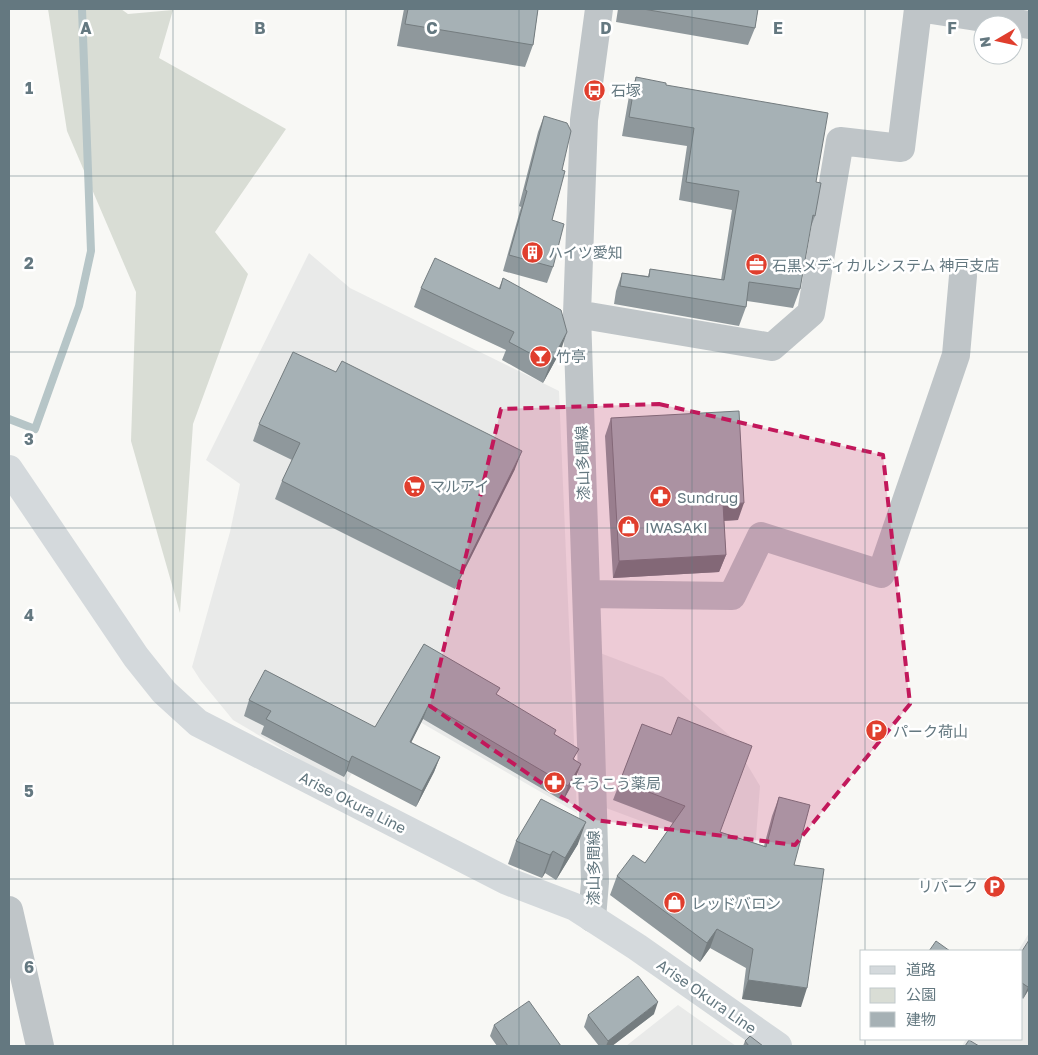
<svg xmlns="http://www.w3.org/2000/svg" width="1038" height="1055" font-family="'Golos Text','Noto Sans JP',sans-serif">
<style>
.built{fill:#e9eae9}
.green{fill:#d9ddd5}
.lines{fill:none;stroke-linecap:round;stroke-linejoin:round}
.stream{stroke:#b6c5c7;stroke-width:8}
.minor{stroke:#bfc5c8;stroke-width:28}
.major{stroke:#d4d9dc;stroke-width:28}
.wall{fill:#8f989c}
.shaded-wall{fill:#747c7f}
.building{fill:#a6b1b5;stroke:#747c7f}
.marked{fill:#c2185b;fill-opacity:0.2;stroke:#c2185b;stroke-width:4;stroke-dasharray:10 6;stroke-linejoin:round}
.grid{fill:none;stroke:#647880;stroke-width:1;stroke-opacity:0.55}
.labels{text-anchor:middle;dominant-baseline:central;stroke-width:5;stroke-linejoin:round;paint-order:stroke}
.poi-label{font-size:15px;fill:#647880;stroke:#fff;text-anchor:start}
.street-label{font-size:15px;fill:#647880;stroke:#fff}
.grid-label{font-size:16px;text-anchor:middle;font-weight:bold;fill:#647880;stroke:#fff;stroke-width:5;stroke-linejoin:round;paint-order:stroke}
</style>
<rect width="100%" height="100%" fill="#f8f8f5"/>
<path class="built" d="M309 253 350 288 559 391 577 813 389 704 345 786 233 720 201 681 192 667 230 532 240 484 206 460Z
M600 653 663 677 730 736 760 786 754 863 606 808Z
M1029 933V1046H962L966 1039H1022V951H1018Z
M678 1005 736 1046H626Z"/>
<path class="green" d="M48 9H121L128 14 173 10 159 58 286 129 215 232 248 274 193 424 180 613 131 441 136 292 67 131Z"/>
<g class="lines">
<path class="stream" d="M9 419 35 429 79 306 91 251 82 9"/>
<path class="minor" d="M925 9 1029 25
M577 314 772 347 811 313 840 141 901 148 918 9
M587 594 732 596 761 536 881 574 956 355 963 276
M9 910 40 1046
M592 918 595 882 591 743 577 314 584 120 599 9"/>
<path class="major" d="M9 469 136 657 164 692 198 723 507 881 575 907 637 947 778 1046"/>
</g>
<path class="wall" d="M404 9H538L533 45 525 67 397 46Z
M618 9H758L755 28 748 45 616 22Z
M636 77 666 85 816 182 815 216 810 229 800 289 793 308 747 301 746 307 739 326 614 304 616 291 622 273 648 276 650 269 721 280 732 210 679 200 687 146 622 136 629 96Z
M544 116 562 170 552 220 553 267 547 283 503 271 521 207 519 206 538 132Z
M503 278 561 350 543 383 502 360 506 350 414 307 421 288H499Z
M611 418 738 520 724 521 726 555 719 572 613 578 605 436Z
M259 424 515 469 455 589 275 499 282 481 292 460 253 441Z
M424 644 554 735 575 760 581 764 575 779 563 801 423 719 411 742 440 757 434 772 416 807 347 771 344 777 261 734 264 726 244 716 249 700 375 727Z
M642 724 720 832 764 846 772 816 779 797 794 865 801 1007 742 999 746 968 710 948 700 962 610 895 617 876 645 863 673 823 613 800Z
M516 841 578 844 556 880 545 873 542 878 508 864Z
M1022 951 1029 989 1023 999 1022 998Z
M654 1014 612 1046H599L584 1027 588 1015Z
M494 1025 561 1046H497L490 1036Z
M745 1041 763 1046H743Z"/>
<path class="shaded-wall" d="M567 332 561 350 543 383 550 364Z
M522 451 515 469 455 589 462 572Z
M744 503 738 520 717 521 723 504Z
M726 555 719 572 613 578 619 561Z
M429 704 423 719 404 757 410 742Z
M352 756 347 771 344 777 349 762Z
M440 757 434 772 416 807 422 791Z
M581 764 575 779 563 801 568 786Z
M586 822 578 844 556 880 565 858Z
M553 851 545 873 542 878 550 855Z
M717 929 710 948 700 962 707 943Z
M748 980 807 988 801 1007 742 999Z
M1029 984V989L1023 999 1028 987Z
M658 1002 654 1014 612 1046H606L608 1041Z"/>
<path class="building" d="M408 9H538L533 45 405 24Z
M643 9H758L755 28Z
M636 77 666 83V85L828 113 816 182 821 183 815 216 813 215 800 289 749 282 746 307 620 286 622 273 649 277 650 269 724 280 739 191 686 182 694 128 629 117Z
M544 116 567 123 571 131 562 170 565 171 552 220 564 224 553 267 509 255 527 191 525 190Z
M435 258 500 289 503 278 561 310 567 332 550 364 509 342 514 332 421 288Z
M293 352 336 372 342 361 522 451 462 572 282 481 300 443 259 424Z
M739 411 744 503 723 504 726 555 619 561 611 418Z
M424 644 500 688 496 694 556 730 554 734 579 749 573 759 581 764 568 786 429 704 410 742 440 757 422 791 352 756 349 762 266 719 271 711 249 700 265 670 375 727Z
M678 717 752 746 720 832 766 847 779 797 810 805 794 865 824 869 807 988 748 980 753 949 717 929 707 943 617 876 633 855 645 863 685 806 620 781 642 724 671 735Z
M541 799 586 822 565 858 553 851 550 855 516 841Z
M1029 940V984L1028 987 1022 983V951Z
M936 941 950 951H929Z
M638 976 658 1002 608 1041 588 1015Z
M529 1001 561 1046H508L494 1025Z
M750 1036 763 1046H749L745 1041Z
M969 1040 979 1046H965Z"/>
<path class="marked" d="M659 404 883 455 910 704 795 845 595 820 430 706 501 409Z"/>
<path class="grid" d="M173 9V1046M346 9V1046M519 9V1046M692 9V1046M865 9V951M9 176H1029M9 352H1029M9 528H1029M9 703H1029M9 879H1029M865 1039V1046"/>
<defs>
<symbol id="bus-disc" viewBox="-11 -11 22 22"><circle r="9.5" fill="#e03e2d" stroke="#fff"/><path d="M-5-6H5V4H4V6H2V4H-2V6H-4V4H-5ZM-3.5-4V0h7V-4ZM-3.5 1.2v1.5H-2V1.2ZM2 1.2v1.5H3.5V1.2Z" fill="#fff"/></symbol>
<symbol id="building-disc" viewBox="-11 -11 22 22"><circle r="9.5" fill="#e03e2d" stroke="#fff"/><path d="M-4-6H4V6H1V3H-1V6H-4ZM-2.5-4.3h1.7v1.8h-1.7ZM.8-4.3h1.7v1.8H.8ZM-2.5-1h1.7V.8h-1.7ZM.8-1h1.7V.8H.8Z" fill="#fff"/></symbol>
<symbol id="office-disc" viewBox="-11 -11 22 22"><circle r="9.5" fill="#e03e2d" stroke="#fff"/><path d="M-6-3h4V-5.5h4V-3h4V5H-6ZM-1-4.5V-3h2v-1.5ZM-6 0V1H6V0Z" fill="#fff"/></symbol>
<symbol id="bar-disc" viewBox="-11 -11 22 22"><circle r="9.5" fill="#e03e2d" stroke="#fff"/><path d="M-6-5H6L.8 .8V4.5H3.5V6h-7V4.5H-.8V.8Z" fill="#fff"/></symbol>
<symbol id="supermarket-disc" viewBox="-11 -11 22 22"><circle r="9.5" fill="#e03e2d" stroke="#fff"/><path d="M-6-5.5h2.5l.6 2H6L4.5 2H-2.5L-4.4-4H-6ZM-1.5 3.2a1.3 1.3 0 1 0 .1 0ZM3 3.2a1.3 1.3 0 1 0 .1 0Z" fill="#fff"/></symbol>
<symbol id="pharmacy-disc" viewBox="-11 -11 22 22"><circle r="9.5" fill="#e03e2d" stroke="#fff"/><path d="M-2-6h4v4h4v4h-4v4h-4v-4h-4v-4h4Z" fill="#fff"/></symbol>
<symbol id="shop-disc" viewBox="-11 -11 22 22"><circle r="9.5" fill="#e03e2d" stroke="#fff"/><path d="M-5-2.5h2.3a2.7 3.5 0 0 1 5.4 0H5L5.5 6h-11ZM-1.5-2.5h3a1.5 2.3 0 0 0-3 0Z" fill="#fff"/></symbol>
<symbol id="parking-disc" viewBox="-11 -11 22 22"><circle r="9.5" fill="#e03e2d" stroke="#fff"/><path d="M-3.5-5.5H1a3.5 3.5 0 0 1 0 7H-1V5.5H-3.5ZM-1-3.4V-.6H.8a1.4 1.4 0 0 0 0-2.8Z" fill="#fff"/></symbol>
</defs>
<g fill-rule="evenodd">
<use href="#bus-disc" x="582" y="78" width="25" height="25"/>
<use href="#building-disc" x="520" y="240" width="25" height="25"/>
<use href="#office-disc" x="744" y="252" width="25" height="25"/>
<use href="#bar-disc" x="528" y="344" width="25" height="25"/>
<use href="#supermarket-disc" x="402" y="474" width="25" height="25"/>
<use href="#pharmacy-disc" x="648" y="484" width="25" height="25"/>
<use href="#shop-disc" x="616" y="514" width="25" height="25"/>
<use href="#parking-disc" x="864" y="718" width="25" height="25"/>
<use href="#pharmacy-disc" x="542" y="770" width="25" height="25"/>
<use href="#parking-disc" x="982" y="874" width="25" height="25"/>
<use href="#shop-disc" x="662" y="890" width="25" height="25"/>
</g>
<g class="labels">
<g class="poi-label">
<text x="611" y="90">石塚</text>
<text x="548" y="252">ハイツ愛知</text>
<text x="772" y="265">石黒メディカルシステム 神戸支店</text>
<text x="556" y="356">竹亭</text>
<text x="430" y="486">マルアイ</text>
<text x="677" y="497">Sundrug</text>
<text x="645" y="527">IWASAKI</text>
<text x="893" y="731">パーク荷山</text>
<text x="571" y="783">そうこう薬局</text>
<text x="978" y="886" text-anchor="end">リパーク</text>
<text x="691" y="903">レッドバロン</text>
</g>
<g class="street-label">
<text transform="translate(582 463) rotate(-92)">漆山多聞線</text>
<text transform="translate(353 802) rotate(27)">Arise Okura Line</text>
<text transform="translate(593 868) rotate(-90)">漆山多聞線</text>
<text transform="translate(707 996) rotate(35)">Arise Okura Line</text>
</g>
</g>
<g class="grid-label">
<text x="86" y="34">A</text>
<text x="260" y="34">B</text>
<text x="432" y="34">C</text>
<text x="606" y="34">D</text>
<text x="778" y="34">E</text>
<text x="952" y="34">F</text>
<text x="29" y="94">1</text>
<text x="29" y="269">2</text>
<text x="29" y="445">3</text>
<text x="29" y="621">4</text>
<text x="29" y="797">5</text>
<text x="29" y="973">6</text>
</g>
<rect width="1038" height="1055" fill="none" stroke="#647880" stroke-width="20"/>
<rect x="860" y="950" width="162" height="90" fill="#ffffff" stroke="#c1c9cc"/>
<rect x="870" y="966" width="25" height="8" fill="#d4d9dc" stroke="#c1c9cc"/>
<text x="906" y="975" font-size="15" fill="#647880">道路</text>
<rect x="870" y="988" width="25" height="15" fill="#d9ddd5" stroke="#c1c9cc"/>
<text x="906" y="1000" font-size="15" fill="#647880">公園</text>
<rect x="870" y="1012" width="25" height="15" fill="#a6b1b5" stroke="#c1c9cc"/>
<text x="906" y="1025" font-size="15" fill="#647880">建物</text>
<g transform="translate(998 40) rotate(261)"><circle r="24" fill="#ffffff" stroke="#c1c9cc"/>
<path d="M0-4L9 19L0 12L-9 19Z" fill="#e03e2d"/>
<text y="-8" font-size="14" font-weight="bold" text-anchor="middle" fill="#647880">N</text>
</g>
</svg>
